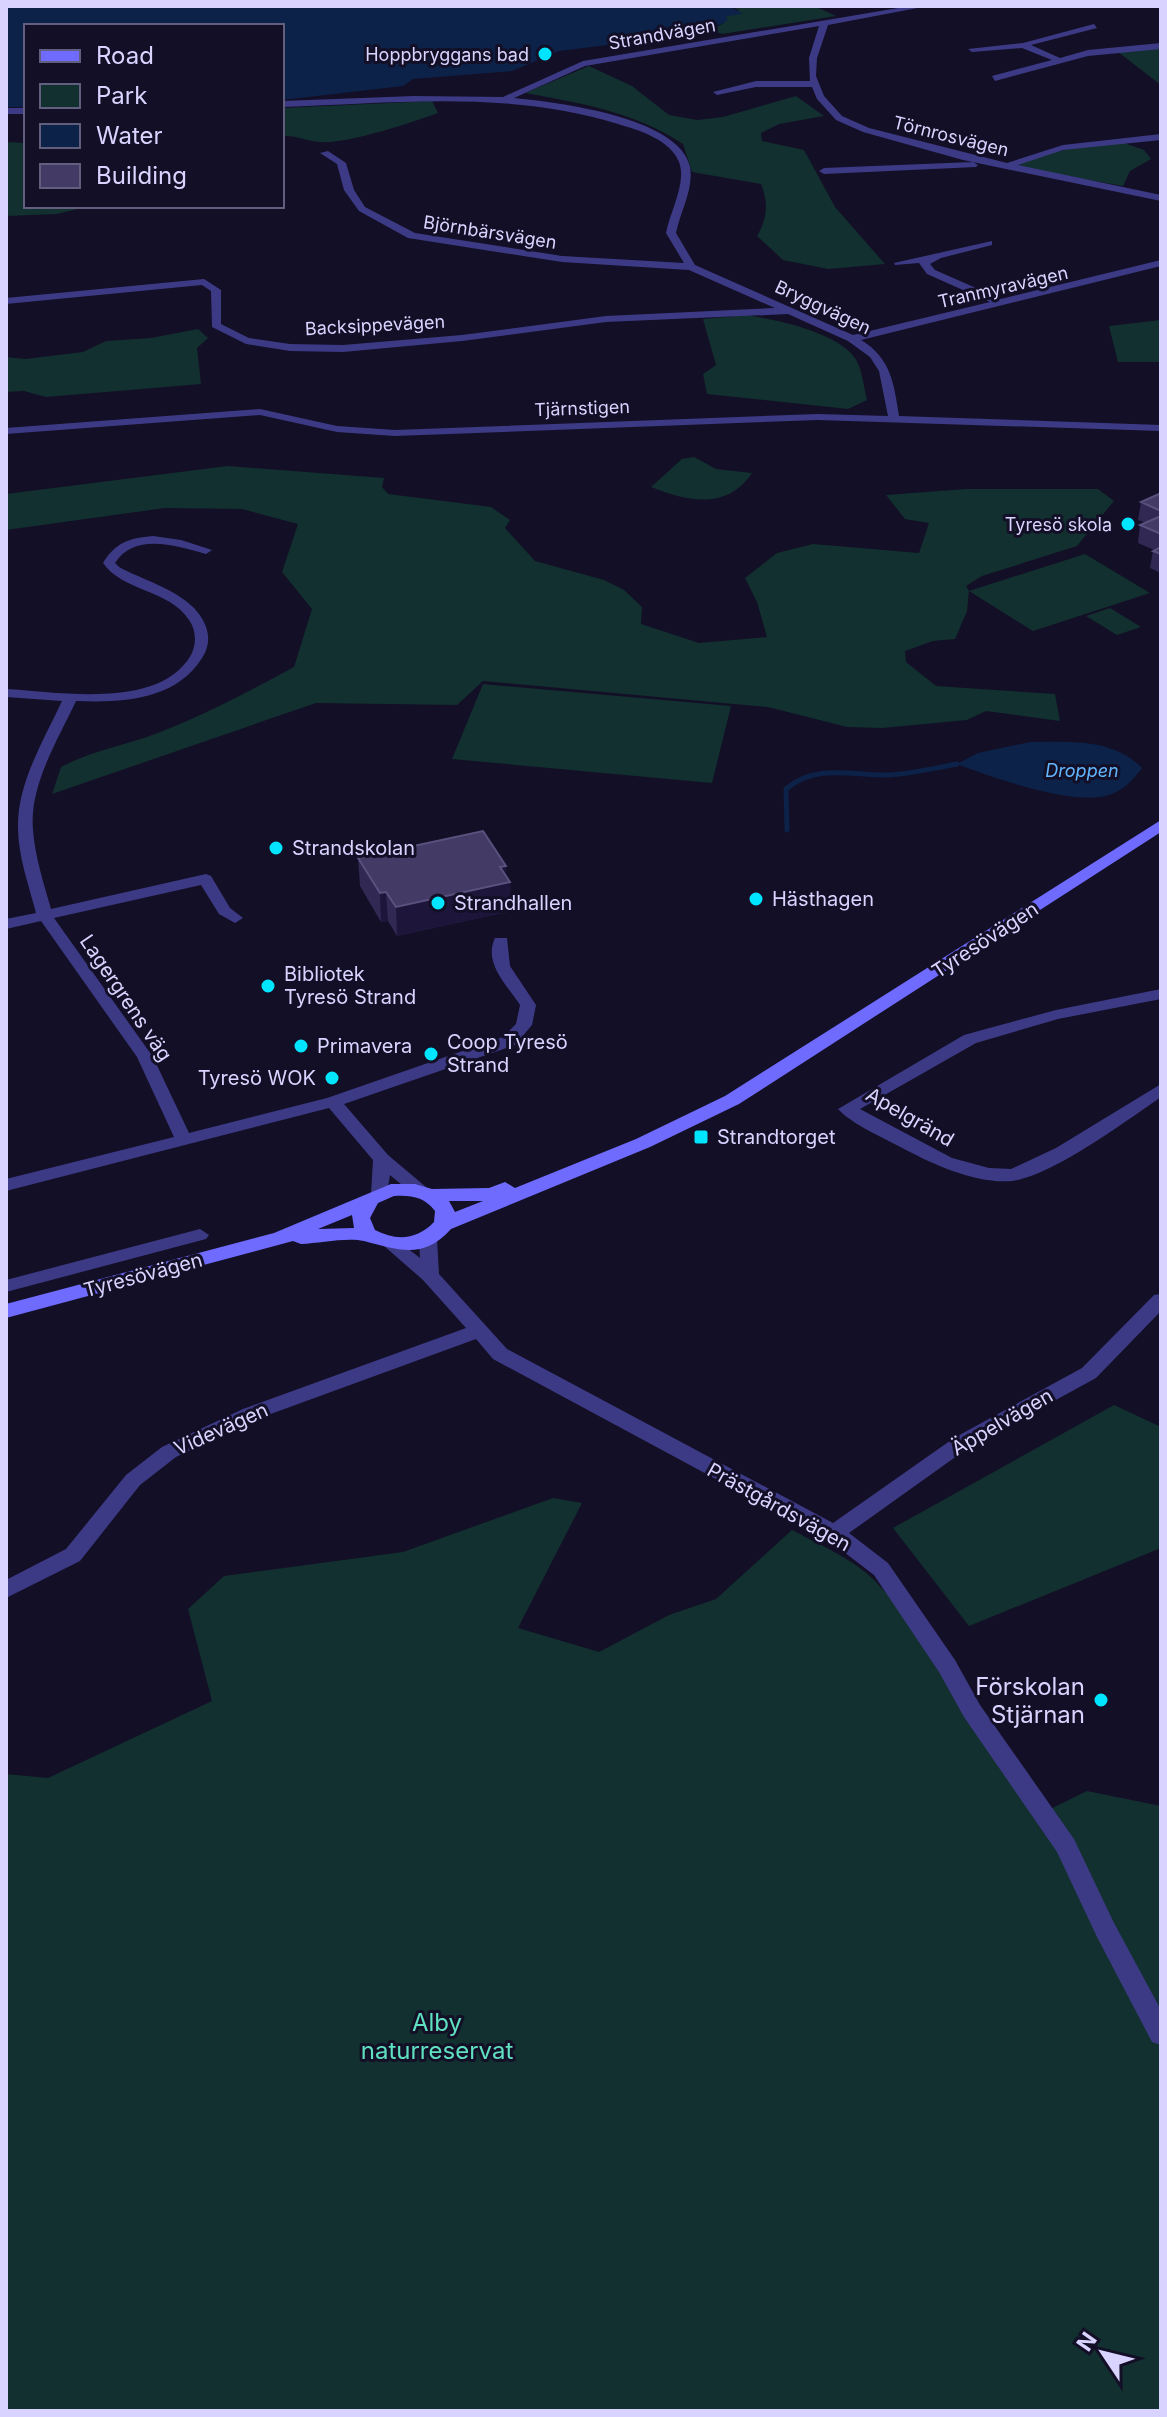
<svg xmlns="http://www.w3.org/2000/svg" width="1167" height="2417" font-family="Inter,sans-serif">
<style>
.green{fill:#12302f}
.water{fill:#0c2248}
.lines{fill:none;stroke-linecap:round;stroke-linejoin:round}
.stream{stroke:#0c2248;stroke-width:5}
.street{fill:#3d3a85;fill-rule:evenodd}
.secondary{fill:#6f6bff;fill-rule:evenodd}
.wall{fill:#312854}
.shaded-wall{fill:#1d163a}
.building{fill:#433a66;stroke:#5a527e;stroke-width:2}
.poi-dot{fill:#00e5ff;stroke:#130f26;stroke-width:3}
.labels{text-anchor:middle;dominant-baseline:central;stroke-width:6;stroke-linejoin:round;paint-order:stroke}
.far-street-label{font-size:18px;fill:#d9d4ff;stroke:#130f26}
.far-poi-label{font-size:18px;fill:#d9d4ff;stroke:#130f26;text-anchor:end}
.far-water-label{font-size:18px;font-style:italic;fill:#62b6ff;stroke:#130f26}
.poi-label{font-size:20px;fill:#d9d4ff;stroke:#130f26;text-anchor:start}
.street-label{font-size:20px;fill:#d9d4ff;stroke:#130f26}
.near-poi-label{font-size:24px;fill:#d9d4ff;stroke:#130f26;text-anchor:end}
.near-park-label{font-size:24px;fill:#5fe0c0;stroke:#130f26}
</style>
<rect width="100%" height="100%" fill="#130f26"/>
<path class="green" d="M729 6H814L836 16 722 34 711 30 724 23V16L739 10Z
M1161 48V85L1118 52Z
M589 66 632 86 669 115 697 120 723 117 796 96 824 116 779 124 761 133 762 141 804 150 835 207 885 264 828 269 783 260 757 236C767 218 769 204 761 184L692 172 683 144C635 112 580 103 525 93Z
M432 101 438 113C410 123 348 144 320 142 307 141 296 135 282 136V108Z
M6 142 26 143V206H90L57 214 6 216Z
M1124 143 1144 150 1151 159 1130 171 1123 186 1015 167C1050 148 1085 147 1124 143Z
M747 315C777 320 837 332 855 358 862 368 864 388 867 400L848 409 707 394 703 374 716 365 703 319Z
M1161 320V362H1118L1109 326Z
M198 329 208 338 197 348 201 384 46 397 24 391 6 392V357L25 359 83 352 106 341 151 338Z
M694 457 716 469 752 473C727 510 689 502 651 487L682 459Z
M228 466 384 478 382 487 388 494 491 507 510 520 505 528 535 561 604 580 624 590 642 607 641 624 699 643 767 637 757 602 745 578 777 553 813 544 919 553 929 523 905 519 886 495 966 489H1098L1114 501 1077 546 982 576 966 586 969 591 1085 554 1150 593 1033 631 969 591 967 611 955 639 933 641 905 651 906 662 936 686 1055 694 1060 721 986 711 967 720 882 728 847 727 768 707 483 681 457 705 316 703 52 794 61 767C91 751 123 746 155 734 203 716 249 691 294 667L312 609 282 572 298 524 242 509 165 508 6 530V494Z
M1110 608 1141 627 1117 635 1086 616Z
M483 684 731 706 712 783 452 759Z
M1114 1405 1161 1427V1548L969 1626 893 1528Z
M553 1498 582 1503 518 1628 599 1652 669 1615 716 1599 792 1530C820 1545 854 1559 876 1582 937 1646 988 1740 1038 1815L1087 1791 1161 1806V2411H6V1774L48 1778 212 1701 188 1609 224 1576 403 1552Z"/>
<path class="water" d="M6 6H729L743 14 726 16 728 19 724 23 689 35 559 51 512 71 413 79 403 86 282 100V26H26V107H6Z
M1030 742C1069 742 1113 738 1142 768 1132 781 1124 790 1109 795 1075 807 991 777 957 764L978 753Z"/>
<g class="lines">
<path class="stream" d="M787 830 786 789C816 763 853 776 889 775 912 774 934 768 957 764"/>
<path class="street" d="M910 6H928L828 25 817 58 816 76 824 96 842 116 869 128 1007 163 1063 145 1161 134V140L1063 150 1018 165 1161 195V201L963 160 863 132 836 120 817 99 812 87H756L717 95 713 92 756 81H810L809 58 819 26 585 66 514 98C556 102 680 117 690 167 694 189 680 212 676 233L695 265 853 335 990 302 927 274 919 263 895 265 894 263 992 241V245L941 258 930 264 935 270 1001 299 1161 260V266L861 340C891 358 894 384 899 416L1161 425V431L818 420 395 436 337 432 260 415 6 434V428L260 409 337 426 395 430 818 414 888 416 879 371 870 357 848 341 788 314 606 322 462 341 343 352 290 351 246 344 212 327 211 291 202 285 6 304V298L204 279 221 290V324L249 338 290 344 343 345 462 335 606 316 775 308 689 270 562 262 408 238 359 211 344 190 337 164 320 153 328 151 346 163 354 190 365 207 415 233 562 256 684 263 666 233C670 211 687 183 679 162 670 139 638 130 618 124 508 90 395 103 282 107V101L414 96 503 97 583 61Z
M1094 24 1097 28 1031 45 1060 58 1088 50 1161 43V49L1088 56 995 81 992 76 1052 60 1022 48 972 52 968 49 1023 43Z
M6 108H26V114H6Z
M973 162 978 165 976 167 824 174 819 171 824 168Z
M153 536 181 540 212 550 206 554C176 546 135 532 115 563L119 567C143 580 174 588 194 608 207 622 214 640 202 658 176 700 122 703 76 701 58 740 29 785 33 830 35 857 44 884 51 909L206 874 211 876 230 908 243 918 235 923 219 914 201 885 54 918 153 1057 189 1133 327 1098 503 1037 516 1024 520 1005C507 985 483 963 495 938H507L510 966 536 1005 532 1025 515 1045 344 1104 388 1155 426 1187 429 1191 426 1195H414L390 1175 386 1198H374L371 1194 373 1160 329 1108 6 1191V1179L174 1137 137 1057 41 921 6 929V919L36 913C29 886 18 856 18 828 17 783 44 740 62 701L6 697V689C60 692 159 710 191 655 197 643 196 630 189 620 169 589 123 592 103 563 115 543 129 538 153 536Z
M1161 989V999L1058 1019 976 1043 860 1109 952 1158 989 1168 1011 1169 1056 1148 1161 1084V1097C1126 1121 1052 1176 1012 1181 977 1184 937 1166 906 1150 888 1140 851 1124 838 1109L964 1035 1056 1010Z
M200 1229 209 1235 206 1239 6 1292V1280Z
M428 1233 437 1239 439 1274 507 1349 833 1523 954 1438 1082 1368 1154 1295 1161 1294V1311L1096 1378 968 1448 849 1533 888 1563 955 1660 980 1705 1074 1839 1114 1923 1161 2010V2045L1152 2042 1097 1937 1057 1852 964 1717 939 1672 874 1575 827 1539 493 1359 476 1339 257 1419 176 1457 140 1485 80 1561 6 1598V1580L66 1549 126 1475 162 1447 243 1409 466 1328 423 1280 383 1245 386 1241H398L420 1258 419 1239Z"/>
<path class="secondary" d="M1161 820V832L739 1104 650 1147 451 1229C423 1260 399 1250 364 1241 347 1237 320 1243 301 1244L293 1241 6 1318V1304L274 1233 391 1184H415L432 1189 489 1188 505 1182 515 1188 636 1139 725 1096ZM394 1196C412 1195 424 1197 435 1211L434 1222C417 1240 396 1241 375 1230L370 1218 378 1203ZM449 1201H483L455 1212ZM352 1215 354 1228 318 1229Z"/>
</g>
<path class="wall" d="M1161 493V573L1150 568 1153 551 1154 550 1138 543 1140 525 1146 523 1138 520 1141 502Z
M358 858 507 877 510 882 511 911 397 936 388 921 381 922 360 886Z"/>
<path class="shaded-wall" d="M506 866 507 883 510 882 511 911 397 936 396 907 500 867Z
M386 892 388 921 381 922 380 893Z"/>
<path class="building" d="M1161 493V511L1141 502Z
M1161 516V534L1140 525Z
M1161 547V554L1153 551Z
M483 831 506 866 500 867 510 882 396 907 386 892 380 893 358 858Z"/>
<g class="poi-dot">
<circle cx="545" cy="54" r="8"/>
<circle cx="1128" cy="524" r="8"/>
<circle cx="276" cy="848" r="8"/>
<circle cx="756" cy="899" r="8"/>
<circle cx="438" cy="903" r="8"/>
<circle cx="268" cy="986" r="8"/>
<circle cx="301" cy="1046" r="8"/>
<circle cx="431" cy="1054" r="8"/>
<circle cx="332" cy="1078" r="8"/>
<rect x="693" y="1129" width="16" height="16" rx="4"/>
<circle cx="1101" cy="1700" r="8"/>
</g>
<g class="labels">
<g class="far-street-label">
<text transform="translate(662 34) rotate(-10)">Strandvägen</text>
<text transform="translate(951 136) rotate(14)">Törnrosvägen</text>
<text transform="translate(490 232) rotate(9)">Björnbärsvägen</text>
<text transform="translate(1003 287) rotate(-13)">Tranmyravägen</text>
<text transform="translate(823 307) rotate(25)">Bryggvägen</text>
<text transform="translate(375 325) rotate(-3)">Backsippevägen</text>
<text transform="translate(582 408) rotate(-2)">Tjärnstigen</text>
</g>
<g class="far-poi-label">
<text x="529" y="54">Hoppbryggans bad</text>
<text x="1112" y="524">Tyresö skola</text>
</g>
<g class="far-water-label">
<text x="1082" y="770">Droppen</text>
</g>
<g class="poi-label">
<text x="292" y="848">Strandskolan</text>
<text x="772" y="899">Hästhagen</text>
<text x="454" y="903">Strandhallen</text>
<text x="284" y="974">Bibliotek<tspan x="284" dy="23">Tyresö Strand</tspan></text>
<text x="447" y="1042">Coop Tyresö<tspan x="447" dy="23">Strand</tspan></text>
<text x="317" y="1046">Primavera</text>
<text x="316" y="1078" text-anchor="end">Tyresö WOK</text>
<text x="717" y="1137">Strandtorget</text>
</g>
<g class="street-label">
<text transform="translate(985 940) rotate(-33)">Tyresövägen</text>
<text transform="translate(126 998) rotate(56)">Lagergrens väg</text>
<text transform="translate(910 1117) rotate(30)">Apelgränd</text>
<text transform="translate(143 1275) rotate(-15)">Tyresövägen</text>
<text transform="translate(1002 1422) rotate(-30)">Äppelvägen</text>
<text transform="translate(221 1429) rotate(-24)">Videvägen</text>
<text transform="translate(779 1507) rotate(29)">Prästgårdsvägen</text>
</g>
<g class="near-poi-label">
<text x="1085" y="1686">Förskolan<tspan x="1085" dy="28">Stjärnan</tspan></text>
</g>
<g class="near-park-label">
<text x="437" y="2022">Alby<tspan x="437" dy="28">naturreservat</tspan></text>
</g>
</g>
<rect width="1167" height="2417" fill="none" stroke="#d9d4ff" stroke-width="16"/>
<rect x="24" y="24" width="260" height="184" fill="#130f26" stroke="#625e7d" stroke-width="2"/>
<rect x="40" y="50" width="40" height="12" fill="#6f6bff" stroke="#625e7d" stroke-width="2"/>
<text x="96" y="64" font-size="24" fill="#d9d4ff">Road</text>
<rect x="40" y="84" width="40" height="24" fill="#12302f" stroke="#625e7d" stroke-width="2"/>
<text x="96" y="104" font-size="24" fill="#d9d4ff">Park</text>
<rect x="40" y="124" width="40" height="24" fill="#0c2248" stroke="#625e7d" stroke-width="2"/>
<text x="96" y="144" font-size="24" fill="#d9d4ff">Water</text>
<rect x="40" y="164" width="40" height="24" fill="#433a66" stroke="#625e7d" stroke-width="2"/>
<text x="96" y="184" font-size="24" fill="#d9d4ff">Building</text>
<g transform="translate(1103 2353) rotate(305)" stroke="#130f26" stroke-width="6" paint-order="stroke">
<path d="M0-6L14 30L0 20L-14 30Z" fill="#d9d4ff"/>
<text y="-12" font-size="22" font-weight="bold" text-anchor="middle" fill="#d9d4ff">N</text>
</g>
</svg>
